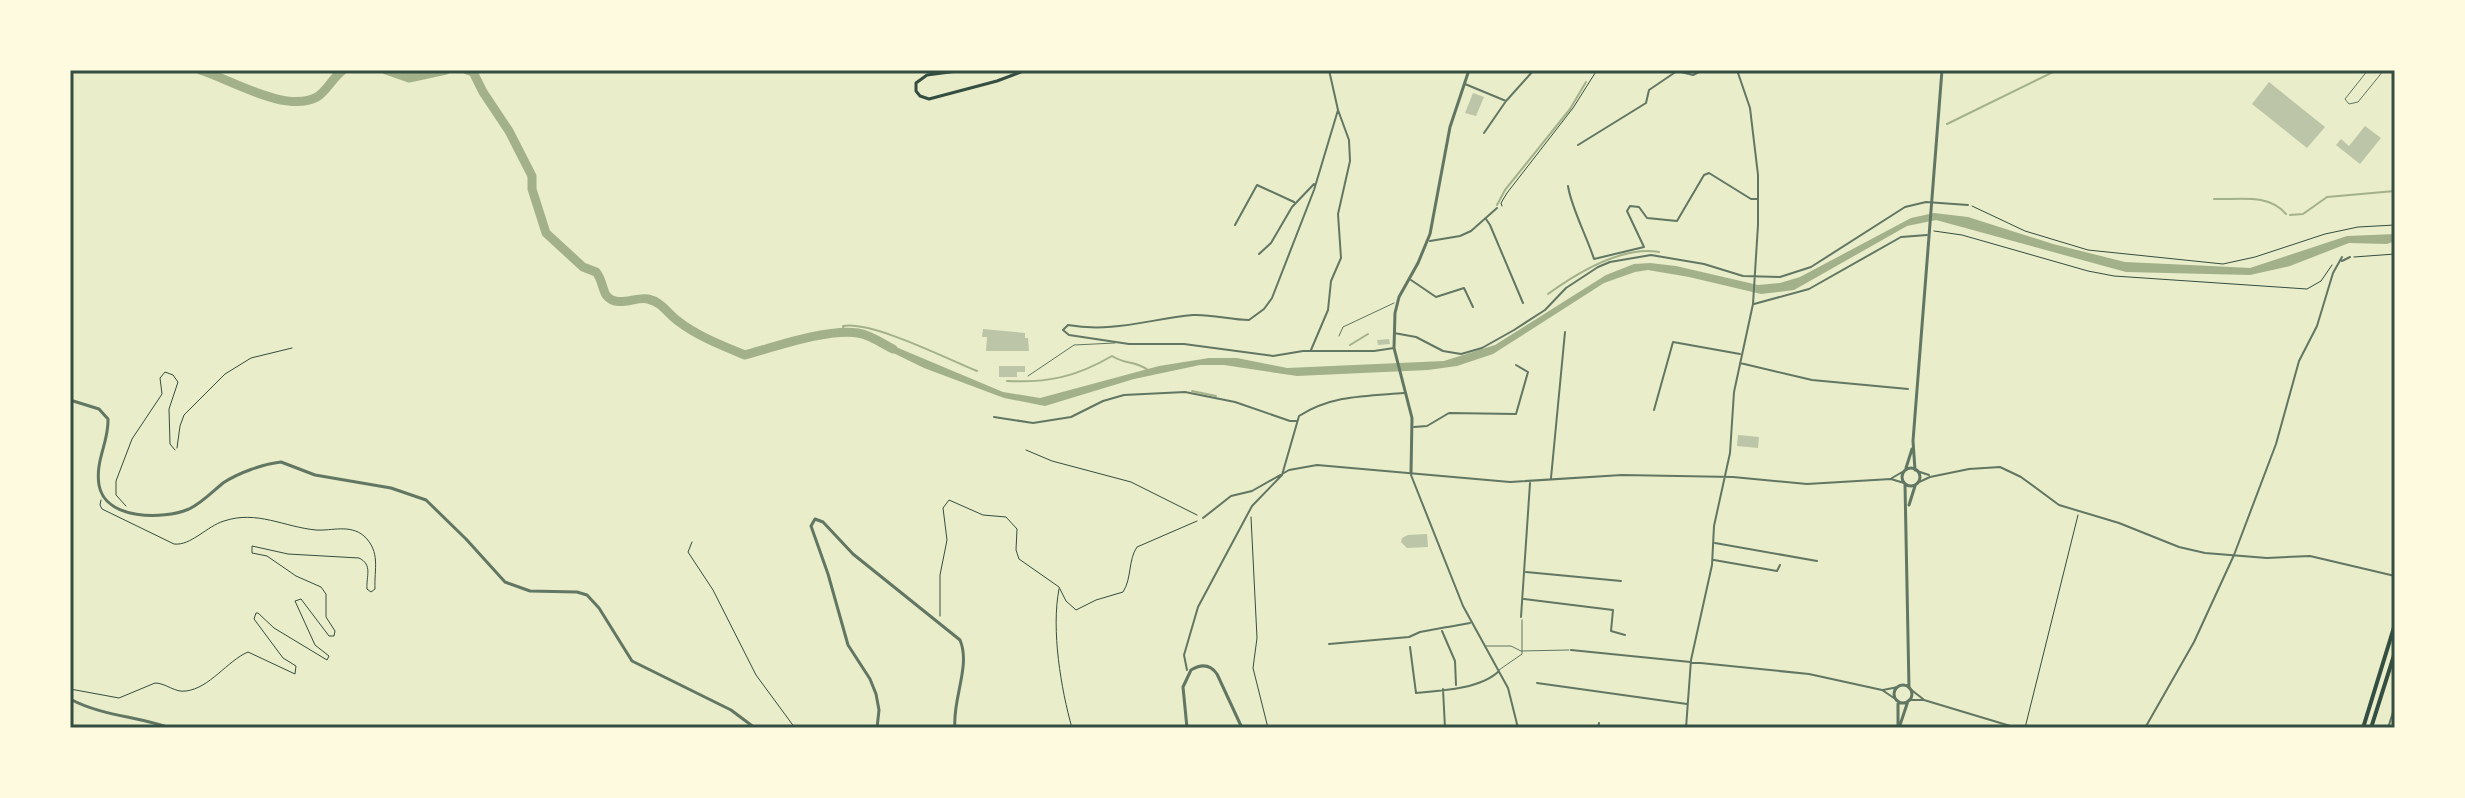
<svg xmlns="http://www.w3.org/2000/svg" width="2465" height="798" font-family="'Roboto Condensed',sans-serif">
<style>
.water{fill:#a3b18a}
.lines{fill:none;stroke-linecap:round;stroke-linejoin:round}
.stream{stroke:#a3b18a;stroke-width:2}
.river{stroke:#a3b18a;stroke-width:9}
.building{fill:#bcc5a7}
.path{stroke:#344e41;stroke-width:1}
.service{stroke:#617663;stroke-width:1}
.minor{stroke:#617663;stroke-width:2}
.tertiary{stroke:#617663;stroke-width:3}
.secondary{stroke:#344e41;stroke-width:3}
.motorway{stroke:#344e41;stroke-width:4}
.neatline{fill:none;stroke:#344e41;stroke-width:3}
</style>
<rect width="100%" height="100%" fill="#e9edc9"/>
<path class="water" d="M1934 213 1968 217 2053 244 2125 262 2211 266 2250 268 2347 236 2395 234V241L2387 244 2349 243 2290 266 2250 275 2126 272 1936 220 1907 226 1794 290 1761 294 1689 277 1648 270 1635 272 1604 283 1493 354 1457 366 1428 370 1297 376 1224 365H1200L1134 379 1045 406 1004 398 924 368 881 347 884 342 1003 392 1040 398 1159 366 1209 358H1237L1287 368 1444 361 1495 345 1606 275 1634 264 1650 263 1676 266 1758 285 1780 283 1800 277 1911 218Z"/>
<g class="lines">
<path class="stream" d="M1947 124 2057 70
M2214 199C2239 200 2268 193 2286 214
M1497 205 1505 190 1570 109 1586 82
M2290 215 2303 214 2327 197 2395 191
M1548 294C1577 273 1622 246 1659 252
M844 333 843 326C873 321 947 359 977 371
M1350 345 1368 334
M1007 381C1048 383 1076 377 1112 356 1126 365 1134 360 1148 370
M1192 391 1216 396"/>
<path class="river" d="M200 70C230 79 286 114 317 97 327 91 333 77 343 70
M386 70 409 78 446 70
M467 70 473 72 483 92 509 131 532 176V189L546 233 583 267 596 272C602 279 602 288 606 295 617 309 635 296 648 299 662 302 667 313 678 321 697 336 723 346 745 355 774 347 829 328 858 333 871 335 881 343 893 349"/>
</g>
<path class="building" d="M2269 82 2325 127 2307 148 2252 104Z
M1473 93 1484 97 1476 116 1465 113Z
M2365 126 2381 138 2360 164 2336 145 2341 139 2349 146Z
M983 329 1025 333V338H1028L1029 351H986L987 337H982Z
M1389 339 1390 344 1378 345 1377 340Z
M999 366H1025V372H1017V377H999Z
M1738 435 1759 437 1758 448 1737 446Z
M1427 534 1428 547 1407 548 1401 542 1402 538 1408 535Z"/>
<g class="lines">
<path class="path" d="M1502 206 1501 203 1507 193 1573 108 1597 70
M1972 206 2025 231 2088 250 2223 264 2255 257 2325 234 2358 227 2395 225
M1934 231 1962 235 2088 271 2114 276 2307 289 2321 281 2332 265
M2354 257 2395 254
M177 448 180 426 184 415 225 374 251 358 292 348
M1026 450 1052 461 1131 482 1197 515
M126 506 116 495V481L132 439 162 394 160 378 165 372 173 375 178 382 169 409 170 444 175 450
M1251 517 1257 638 1253 668 1268 728
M692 542 688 552 713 590 756 675 795 728
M1059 589C1051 630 1061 689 1072 728
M940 616V575L947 540 943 508 949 500 983 515 1006 517 1017 529 1016 550 1019 559 1059 587 1066 601 1076 610 1096 600 1123 592C1132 578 1128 560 1137 547L1197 521
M70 689 119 698 155 683C166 683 175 693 186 691 210 688 227 661 248 652L295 674 296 666 283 658 254 619 256 613H258L274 628 327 660 329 656 315 645 295 601 301 599 329 636H334L335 631 326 617V594L321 587 296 576 267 556 252 553V546L288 554 359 558C373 565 366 576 367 589L371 592 375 589C374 569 381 552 364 536 350 524 332 531 316 530 284 527 257 510 224 521 207 526 191 546 174 544L102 509 100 505 101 500
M2025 728 2078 515"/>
<path class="service" d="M2368 70 2345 99 2349 104 2358 102 2384 70
M1339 336 1343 327 1394 303
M1028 376 1074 345 1115 343
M1486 646H1511L1521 651 1569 650
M1499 670 1522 654V620"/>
<path class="minor" d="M1329 70 1338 110 1314 190 1272 298 1264 309 1249 320C1231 320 1212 314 1193 315 1150 319 1112 333 1068 325L1063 330 1069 335 1129 344H1184L1273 356 1303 351H1374L1394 348
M1465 84 1506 101 1484 133
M1507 100 1533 71
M1578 145 1646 103 1649 90 1677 71 1693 75 1703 70
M1568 186C1571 207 1587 237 1594 259L1644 247 1627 211 1630 206 1639 207 1647 218 1677 221 1704 175 1709 173 1751 199H1757
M1486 219 1490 225 1523 303
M1235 225 1257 185 1294 202
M1430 241 1460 236 1471 231 1497 208
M1259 254 1271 243 1292 207 1314 184
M2342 261 2350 257
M1411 280 1436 297 1464 288 1473 307
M1754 304 1809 289 1901 237 1927 235
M1394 333 1416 337 1443 351 1461 354 1482 348 1514 330 1545 310 1566 288 1598 267 1610 262 1651 255 1704 264 1743 276 1780 277 1811 267 1905 207 1926 202 1968 205
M1311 350 1328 310 1331 281 1341 258 1338 214 1350 161 1349 140 1338 110
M1740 363 1812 380 1908 389
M1654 410 1673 342 1740 354
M994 417 1033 423 1071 417 1103 401 1124 395 1185 392 1235 402 1290 421H1296
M1414 427 1427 426 1449 413 1516 414 1528 372 1516 365
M1917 471 1929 475
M1411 475 1463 606 1508 688 1518 728
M1551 478 1565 332
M1892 478 1904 471
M1917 483 1930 477 1969 469 2000 467 2021 477 2059 505 2119 523 2179 547 2205 553 2267 558 2310 556 2395 576
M1203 518 1231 496 1252 491 1289 470 1317 465 1510 482 1622 475 1733 477 1807 484 1891 479 1904 483
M1715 543 1817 561
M1714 560 1777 571 1780 565
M1526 572 1621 581
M1524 599 1613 610 1611 631 1625 635
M1521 617 1530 483
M1448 627 1470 623
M1442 631 1455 661 1456 685
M1329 644 1409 637 1420 632 1447 627
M1410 647 1416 693C1440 691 1481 689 1499 671
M1571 650 1809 674 1882 690 1897 700
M1187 670 1184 655 1198 607 1252 506 1282 475 1299 416C1332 395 1366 396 1404 393
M1537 683 1687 704
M1909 688 1923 699
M1443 689 1445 728
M1883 690 1898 687
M1909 700H1924L2017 728
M1598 728 1599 723
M1686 728 1691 660 1712 565 1714 526 1730 453 1734 392 1753 304 1758 225V175L1750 108 1737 70
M2145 728 2194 642 2234 555 2276 444 2299 361 2317 326 2333 273 2342 257
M2388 728 2395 706"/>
<path class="tertiary" d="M70 400 99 409 108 419C109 442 95 460 99 485 105 520 163 520 189 509 202 503 212 492 223 483 238 473 263 464 281 462L315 475 391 488 426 500 466 539 505 582 530 591 577 592 587 595 599 608 632 661 731 710 755 728
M1906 468 1912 449
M1902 477a9 9 0 1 1 18 0a9 9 0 1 1-18 0Z
M1915 470 1913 441 1942 70
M1411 473 1412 418 1394 348 1395 313 1399 297 1418 263 1430 234 1450 127 1469 70
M1905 484 1909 688
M1909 505 1915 486
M1894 694a9 9 0 1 1 18 0a9 9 0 1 1-18 0Z
M70 699C102 716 136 716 170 728
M1898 725V701
M877 728 879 710 876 694 870 679 848 645 828 574 811 526 815 519 823 522 853 554 960 640C971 666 952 700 955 728
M1187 728 1183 687 1191 670C1201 664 1210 664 1217 674L1242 728
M1899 728 1908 701"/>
<path class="secondary" d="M965 70 927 75 916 83V91L920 96 929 99 997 81 1026 70"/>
<path class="motorway" d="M2363 728 2395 624
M2371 728 2395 652"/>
</g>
<rect width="2465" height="798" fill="none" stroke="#fefae0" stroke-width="144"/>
<rect x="72" y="72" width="2321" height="654" class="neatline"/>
</svg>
